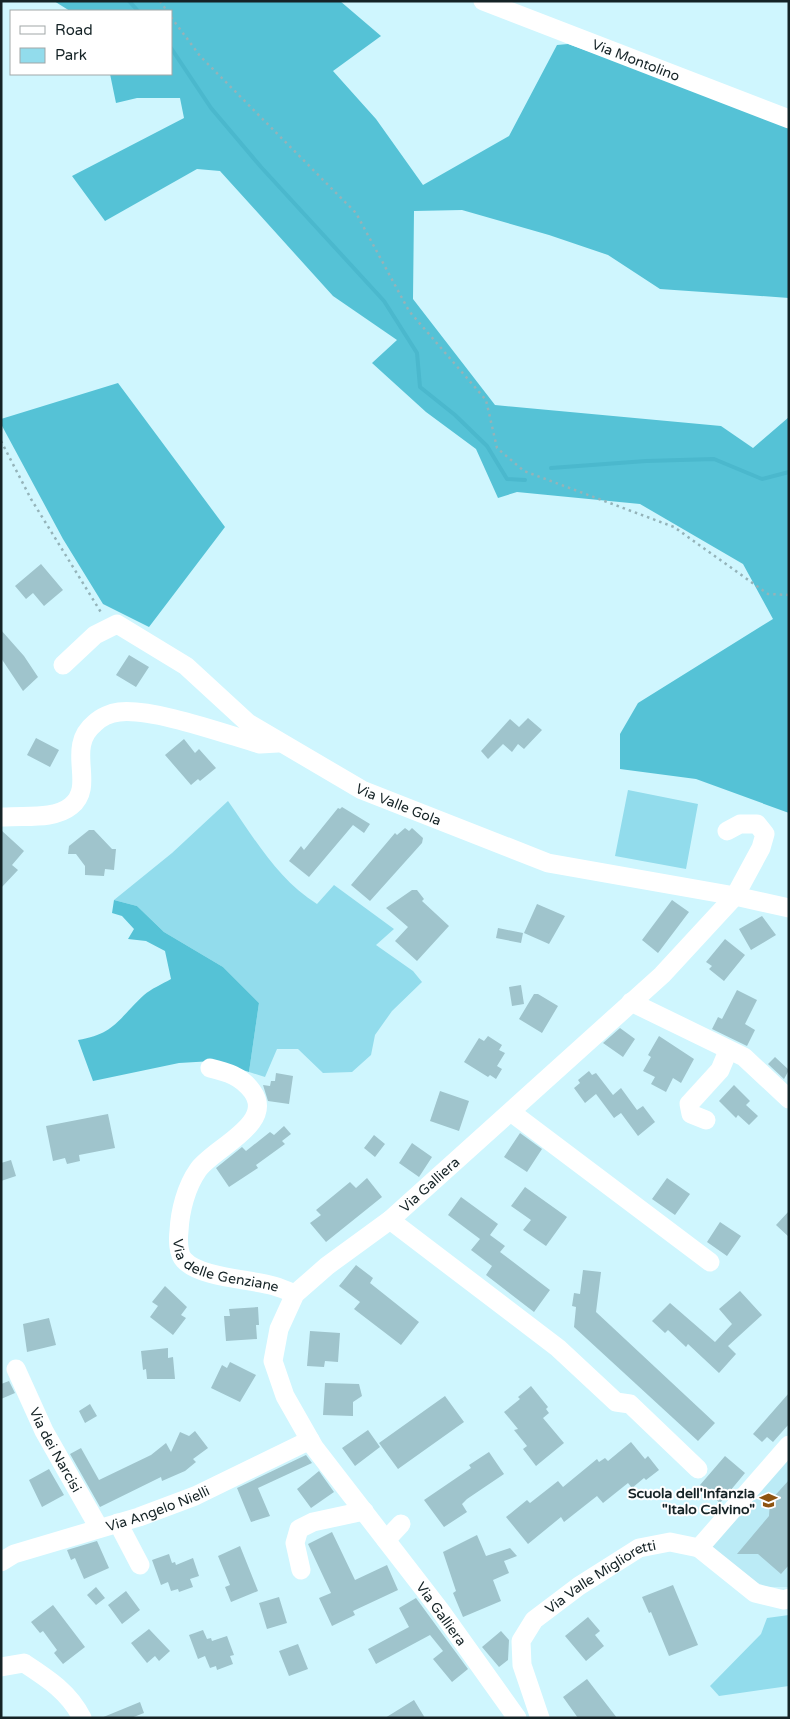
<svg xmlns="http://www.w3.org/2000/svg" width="790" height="1719" font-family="'Varela Round',sans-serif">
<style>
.built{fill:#bbebf6}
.green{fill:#92dcec}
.forest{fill:#55c2d6}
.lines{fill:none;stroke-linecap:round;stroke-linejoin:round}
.stream{stroke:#4bb8cd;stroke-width:4}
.building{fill:#9fc4cc}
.path{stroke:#94b3b9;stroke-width:2.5;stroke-dasharray:2.5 4;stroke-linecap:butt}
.minor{stroke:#fff;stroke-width:19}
.labels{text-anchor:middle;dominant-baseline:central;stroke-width:4;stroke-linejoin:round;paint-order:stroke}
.street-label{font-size:14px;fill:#152326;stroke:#fff}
.poi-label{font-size:14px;font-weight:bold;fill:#152326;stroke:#fff;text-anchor:end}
</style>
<rect width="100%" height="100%" fill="#cff6fe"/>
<path class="built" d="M789 1456V1587H768L751 1581 710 1547Z"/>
<path class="green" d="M628 790 698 804 686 869 615 856Z
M228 801C254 838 278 880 317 904L334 885 394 929 376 945 413 971 422 982 392 1011 375 1035 371 1055 352 1072 323 1073 298 1049H277L265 1077 249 1072 259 1003 223 967 164 932 137 906 114 900 172 853Z
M789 1615V1686L719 1696 710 1686 761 1634 767 1618Z"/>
<path class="forest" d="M54 1H340L381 36 333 71 376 119 423 185 509 136 557 45 568 44 694 89 789 128V298L660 289 608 255 549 235 462 210 414 211 413 299 495 405 721 426 753 448 789 417V813L696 779 620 769V734L638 703 773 619 743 564 640 504 517 492 498 498 476 449 426 412 372 363 397 340 333 296 220 171 197 169 105 221 72 176 184 118 180 98H137L116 103 110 74H171V11H70Z
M118 383 225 527 149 627 103 604 63 539 1 424V419Z
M114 900 137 906 164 932 223 967 259 1003 249 1072 213 1061 179 1063 93 1081 78 1040C115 1034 118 1019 144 995 151 989 162 984 171 979L165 951 146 941 128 939 134 929 122 916 112 913Z"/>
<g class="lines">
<path class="stream" d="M129 1 138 11
M171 48 211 108 261 167 384 301 417 353 420 387 455 415 487 446 507 479 525 480
M551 468 646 461 714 459 762 479 789 472"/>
</g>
<path class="building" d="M41 564 63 590 44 606 33 593 26 599 15 586Z
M1 630 24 656 38 677 23 691 1 658Z
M129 655 149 667 136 687 116 675Z
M528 718 542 730 524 749 518 744 512 752 503 744 488 759 481 751 510 719 519 727Z
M36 738 59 750 50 767 27 755Z
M184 739 195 753 199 749 216 768 200 781 198 779 191 785 165 755Z
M342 807 370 824 364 833 353 825 309 877 289 861 301 846 304 850 338 808 340 809Z
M405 828 409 831 412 828 423 838 422 843 370 901 351 885 395 833 397 835Z
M1 830 24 851 12 865 18 870 1 888Z
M89 830H94L112 849H116L114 870 105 869 104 876 85 875V866L76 854H68L69 846Z
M412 890H417L424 899 422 901 449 926 417 961 395 941 408 927 386 908Z
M672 900 689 912 658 953 642 940Z
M537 904 565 916 549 944 524 933Z
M762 916 776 935 751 950 739 929Z
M498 928 523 933 521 943 496 938Z
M725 939 745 955 724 981 709 969 712 966 706 962Z
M521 985 524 1004 512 1006 509 987Z
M737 990 757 1000 745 1024 755 1030 747 1046 712 1029 718 1017 722 1019Z
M534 994H538L558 1006 542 1033 519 1019Z
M620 1028 635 1039 623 1057 603 1043Z
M488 1036 502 1045 499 1050 505 1053 497 1066 502 1069 496 1079 490 1075 488 1077 464 1062 479 1038 484 1041Z
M659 1036 694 1059 681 1083 673 1078 666 1092 651 1084 655 1077 643 1071 651 1057 648 1055Z
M775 1057 789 1070 784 1079 768 1064Z
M589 1071 592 1075 596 1073 613 1095 621 1088 637 1110 643 1106 655 1122 638 1136 621 1113 614 1118 596 1094 585 1103 574 1088 580 1083 578 1080Z
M276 1073 293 1076 289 1104 268 1101 263 1085 270 1086 271 1081H275Z
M734 1085 750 1101 746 1105 758 1116 749 1125 738 1115 736 1118 719 1101Z
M440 1091 469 1101 459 1131 430 1121Z
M108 1114 115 1148 79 1155 80 1161 67 1164 65 1158 53 1161 46 1126Z
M284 1126 291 1134 282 1141 285 1144 256 1165 258 1168 229 1187 216 1168 242 1147 246 1151 270 1132 274 1135Z
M520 1133 542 1149 527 1172 504 1157Z
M374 1135 385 1144 375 1157 364 1148Z
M412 1143 432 1157 419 1177 399 1163Z
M11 1160 16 1176 1 1181V1163Z
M367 1178 382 1197 326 1242 310 1223 321 1215 316 1210 350 1182 356 1188Z
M667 1178 690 1194 675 1215 652 1199Z
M525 1187 567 1217 546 1246 523 1230 531 1220 511 1206Z
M461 1197 498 1224 490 1235 505 1246 500 1252 550 1290 534 1312 486 1275 492 1266 471 1250 480 1239 448 1215Z
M789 1211V1237L776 1225Z
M720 1222 741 1236 727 1256 707 1242Z
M356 1265 373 1278 370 1283 419 1322 401 1345 354 1309 360 1302 339 1286Z
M583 1270 601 1272 596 1312 715 1423 698 1441 574 1327 576 1307 572 1306 574 1293 580 1294Z
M165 1286 187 1307 181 1315 186 1318 173 1335 150 1317 158 1306 152 1302Z
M740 1291 762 1315 728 1346 736 1354 719 1373 688 1344 686 1347 668 1330 665 1333 652 1321 670 1303 715 1342 732 1324 719 1309Z
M258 1307 259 1325H256L257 1339 226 1341 224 1316H230L229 1309Z
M49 1318 56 1345 27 1352 23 1324Z
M310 1331 340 1333 338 1362 325 1361 324 1367 307 1366Z
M168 1348V1358L173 1357 175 1379H147L146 1369 143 1370 141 1351Z
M230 1362 256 1375 240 1402 211 1388 222 1365 227 1368Z
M9 1381 15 1393 1 1399V1384Z
M325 1383 359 1384 362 1396 353 1402V1416L323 1415Z
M531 1386 548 1407 546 1409 549 1413 543 1418 564 1443 536 1466 523 1449 527 1446 514 1430 518 1429 504 1412 520 1399 518 1397Z
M789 1393V1424L773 1442 767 1437 762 1442 753 1434Z
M445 1396 464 1422 398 1469 379 1443Z
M90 1404 97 1416 85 1423 79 1411Z
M368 1430 380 1447 355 1466 342 1448Z
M195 1431 208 1448 193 1459 196 1462 185 1471 162 1481 161 1477 100 1507 70 1454 81 1448 99 1480 151 1455 166 1443 171 1452 180 1432 189 1436Z
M631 1442 645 1459 648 1456 659 1470 646 1480 644 1478 632 1488 628 1483 603 1503 597 1496 564 1522 561 1517 528 1544 506 1517 527 1500 530 1503 558 1481 563 1487 597 1459 599 1462 605 1458 608 1461Z
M489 1452 504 1474 467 1499 462 1504 467 1512 444 1527 424 1500 471 1468 469 1465Z
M306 1455 312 1463 258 1488 270 1516 251 1522 237 1488Z
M725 1456 745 1473 720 1503 700 1485Z
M49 1469 64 1495 42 1507 29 1480Z
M319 1471 334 1492 311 1508 297 1489Z
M789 1480V1565L781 1574 758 1554H737L769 1516 770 1501Z
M332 1532 355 1580 387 1565 398 1590 353 1611 355 1615 332 1626 319 1598 331 1593 308 1544Z
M477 1535 486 1556 510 1548 517 1556 504 1561 509 1573 493 1580 501 1601 463 1617 453 1593 456 1591 443 1552Z
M97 1541 109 1568 84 1579 75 1558 71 1560 67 1550Z
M240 1546 258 1591 231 1602 225 1587 230 1585 218 1556Z
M169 1554 172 1563 175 1562 176 1565 193 1558 199 1576 190 1579 193 1587 179 1592 178 1589 171 1591 168 1582 161 1585 152 1560Z
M673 1585 698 1645 669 1656 651 1612 649 1613 642 1597Z
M96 1587 105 1598 96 1605 87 1595Z
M126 1591 140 1610 122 1624 108 1605Z
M279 1597 287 1623 267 1629 259 1603Z
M416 1598 468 1669 452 1682 433 1659 443 1651 430 1635 376 1664 368 1649 409 1627 399 1608Z
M53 1605 85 1647 63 1664 54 1653 57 1650 43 1631 40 1633 31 1622Z
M588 1617 600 1631 595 1635 604 1646 586 1661 565 1636Z
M149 1629 170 1651 159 1661 155 1656 147 1663 131 1643Z
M203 1630 207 1639 211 1638 212 1641 227 1636 234 1655 230 1656 233 1664 217 1670 216 1666 210 1668 205 1656 198 1659 189 1635Z
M501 1631 509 1640 508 1660 499 1667 482 1647Z
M298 1644 308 1669 289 1676 279 1651Z
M587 1679 617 1718H578L563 1697Z
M414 1700 425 1718H385Z
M140 1702 144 1713 131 1718H101Z"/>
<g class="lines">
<path class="path" d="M160 1 167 11
M171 17 200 56 356 213 409 311 486 400 497 448 524 471 674 527 768 594 789 595
M1 441 31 499 102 614"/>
<g class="minor">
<path id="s1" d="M483 1 789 119"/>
<path id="s2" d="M63 665 95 635 117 624 186 666 248 723 362 790 548 863 735 896 789 908"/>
<path d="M4 817C25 815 54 820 71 806 97 785 64 748 95 723 101 717 111 713 119 712 153 708 225 734 260 744L278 743"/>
<path d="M631 1002 744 1057 789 1099"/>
<path id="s3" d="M210 1068C227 1072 241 1076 252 1091 276 1124 213 1148 198 1170 186 1187 180 1211 179 1231 178 1239 178 1254 184 1260 200 1278 251 1279 274 1286 281 1288 288 1291 295 1294"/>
<path d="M511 1112 710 1262"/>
<path d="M706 1120 691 1114 689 1104 720 1070 728 1051"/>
<path d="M390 1220 558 1348 616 1402 630 1404 698 1469"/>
<path id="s4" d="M16 1369 44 1431 99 1528"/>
<path d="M118 1523 140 1565"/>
<path d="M386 1540 401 1524"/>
<path d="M699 1548 789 1445"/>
<path id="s5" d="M1 1562 14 1554 139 1517 195 1496 310 1440"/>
<path d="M301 1570 295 1543 299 1529 313 1522 364 1511"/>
<path d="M1 1667 24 1663C47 1678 69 1692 82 1718"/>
<path id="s6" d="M517 1718 440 1610 314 1447 285 1396 273 1361 279 1329 295 1294 327 1266 390 1220 662 975 735 896 761 848 765 834 757 824H740L727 831"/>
<path id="s7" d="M540 1718 522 1665 521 1641 534 1620 579 1586 639 1548 670 1542 699 1548 755 1593 784 1600 789 1598"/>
</g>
</g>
<defs>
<symbol id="school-bare" viewBox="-9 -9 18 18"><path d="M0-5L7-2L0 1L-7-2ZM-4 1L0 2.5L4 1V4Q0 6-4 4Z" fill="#8e5310" stroke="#fff" stroke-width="2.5" paint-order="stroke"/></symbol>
</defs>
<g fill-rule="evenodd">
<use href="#school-bare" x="756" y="1488" width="25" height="25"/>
</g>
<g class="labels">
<g class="street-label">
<text stroke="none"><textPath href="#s1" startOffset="164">Via Montolino</textPath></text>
<text stroke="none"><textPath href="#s2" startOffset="405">Via Valle Gola</textPath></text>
<text stroke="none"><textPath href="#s6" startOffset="679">Via Galliera</textPath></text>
<text stroke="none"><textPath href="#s3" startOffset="288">Via delle Genziane</textPath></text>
<text stroke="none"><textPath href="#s4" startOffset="90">Via dei Narcisi</textPath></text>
<text stroke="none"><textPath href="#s5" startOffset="166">Via Angelo Nielli</textPath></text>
<text stroke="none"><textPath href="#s7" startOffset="185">Via Valle Miglioretti</textPath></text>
<text transform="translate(441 1614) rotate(54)">Via Galliera</text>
</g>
<g class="poi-label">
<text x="755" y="1493">Scuola dell'Infanzia<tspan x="755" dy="16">"Italo Calvino"</tspan></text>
</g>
</g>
<rect width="790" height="1719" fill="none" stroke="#152326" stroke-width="5"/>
<rect x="10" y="10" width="162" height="65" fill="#ffffff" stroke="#a1a7a8"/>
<rect x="20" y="26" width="25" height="8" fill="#ffffff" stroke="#a1a7a8"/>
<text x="55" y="35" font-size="15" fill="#152326">Road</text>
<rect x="20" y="48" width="25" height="15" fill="#92dcec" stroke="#a1a7a8"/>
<text x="55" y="60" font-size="15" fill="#152326">Park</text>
</svg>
